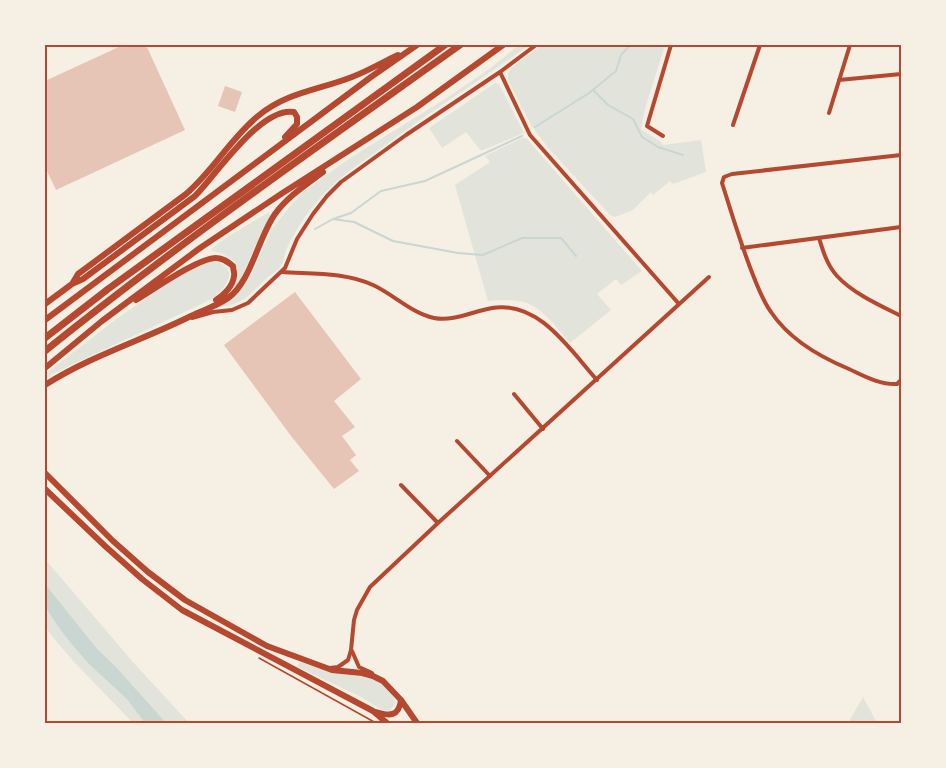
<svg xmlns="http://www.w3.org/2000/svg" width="946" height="768" font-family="'Libre Baskerville',serif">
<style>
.green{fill:#e2e4dc}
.water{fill:#c9d6d2}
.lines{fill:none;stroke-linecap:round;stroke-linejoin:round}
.stream{stroke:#c9d6d2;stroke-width:2}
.building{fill:#e6c5b7}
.path{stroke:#b5482f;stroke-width:1.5}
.minor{stroke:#b5482f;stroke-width:4}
.trunk{stroke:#b5482f;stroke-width:6}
.motorway{stroke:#b5482f;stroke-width:7}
.neatline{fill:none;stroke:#b5482f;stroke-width:2}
</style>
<rect width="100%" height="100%" fill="#f6efe4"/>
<path class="green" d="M519 45H529C481 80 431 111 383 147 362 162 340 176 323 195 309 210 296 229 287 248 284 254 284 263 279 269 276 272 271 274 268 277 252 292 243 306 219 307V305L242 288 252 273 272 229 286 211 303 192 350 158 445 99 488 70Z
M542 45H665L645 109 641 129 661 142 663 145 701 140 706 172 673 184 670 181 653 195 651 192 633 210 615 217 610 215 550 150 532 127 508 80V73L511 68Z
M495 83 499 84 524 133 481 151 466 132 442 148 429 128Z
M522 138H525L527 139 642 271 621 285 616 279 597 294 611 310 570 343C560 331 542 308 527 303 515 299 501 300 488 301L455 185 490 162 485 156Z
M269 212 270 216 259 237 242 276 236 286 229 292C236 282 239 275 235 262L223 254 210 250 227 237Z
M216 262C242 268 224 291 210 300L54 373 45 379V374L115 320 185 271 202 263Z
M45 559 132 661 189 723H133L74 662 45 628Z
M300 662 321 669 378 680C386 687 394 693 395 704L390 710H382L361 697 298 667V664Z
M863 697 877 723H848Z"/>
<path class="water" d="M45 584 97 649 115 666 166 723H145L127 699 89 664 70 642 57 625 45 606Z"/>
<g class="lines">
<path class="stream" d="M593 90 608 105 633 119 642 137 658 147 683 155
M535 127 589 93 616 71 621 55 630 45
M333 219 354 222 393 241 458 253 483 255 522 238H561L576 256
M315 229 333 219 351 213 381 191 425 181 522 136"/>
</g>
<path class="building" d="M123 45H146L185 130 56 190 45 167V81Z
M225 86 242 92 235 112 218 106Z
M295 292 361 379 334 401 355 427 342 436 356 455 350 460 359 471 334 489 291 436 224 345Z"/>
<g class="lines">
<path class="path" d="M259 658 376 723"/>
<path class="minor" d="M500 72 530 135 679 304
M839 80 901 74
M829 113 850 45
M733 125 760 45
M663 136 647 126 671 45
M901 155 732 174 724 177 722 183C732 214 741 245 753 275 758 288 763 301 771 312 789 339 820 357 849 369 864 376 880 385 897 384L901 380
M819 238C823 251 827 265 837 276 854 294 879 305 901 316
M742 248 901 227
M282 272C312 274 345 272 373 285 393 294 411 313 434 318 453 322 474 311 492 308 539 300 570 350 597 380
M192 318 213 312 232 310 248 303 285 268 297 239 313 214 327 196 341 182 406 135 500 72 536 45
M514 394 543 429
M457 441 490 476
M401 485 438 523
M352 651 359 667 372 673
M330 668 338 667 348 660 351 650 354 620 357 610 370 587 438 523 709 277"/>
<path class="trunk" d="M72 284 78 274 186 194C213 171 230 139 258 116 287 92 319 90 352 77 368 71 383 62 398 55
M136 300C153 290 198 258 216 258 223 258 228 262 233 266 233 270 235 273 234 276 233 286 224 295 216 300
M45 304 72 284 83 279 195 196C216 175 261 106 294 112L297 117V124L285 137
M45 320 371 77 417 45
M45 368 102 321 200 248 281 194 417 107 503 45
M45 385C90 356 143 340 191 316 203 310 217 306 228 298 251 282 258 238 275 214 287 197 307 184 323 172
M45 473 113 541 148 572 185 600 267 646 332 670 362 673 373 676 383 681 401 700 417 723
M45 489 105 546 142 579 182 610 373 711 387 723
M376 712C389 716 399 717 401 700"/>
<path class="motorway" d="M45 338 108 289 445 45
M45 351C179 243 320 145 460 45"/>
</g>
<rect width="946" height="768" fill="none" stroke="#f6efe4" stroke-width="93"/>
<rect x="46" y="46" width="854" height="676" class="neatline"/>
</svg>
